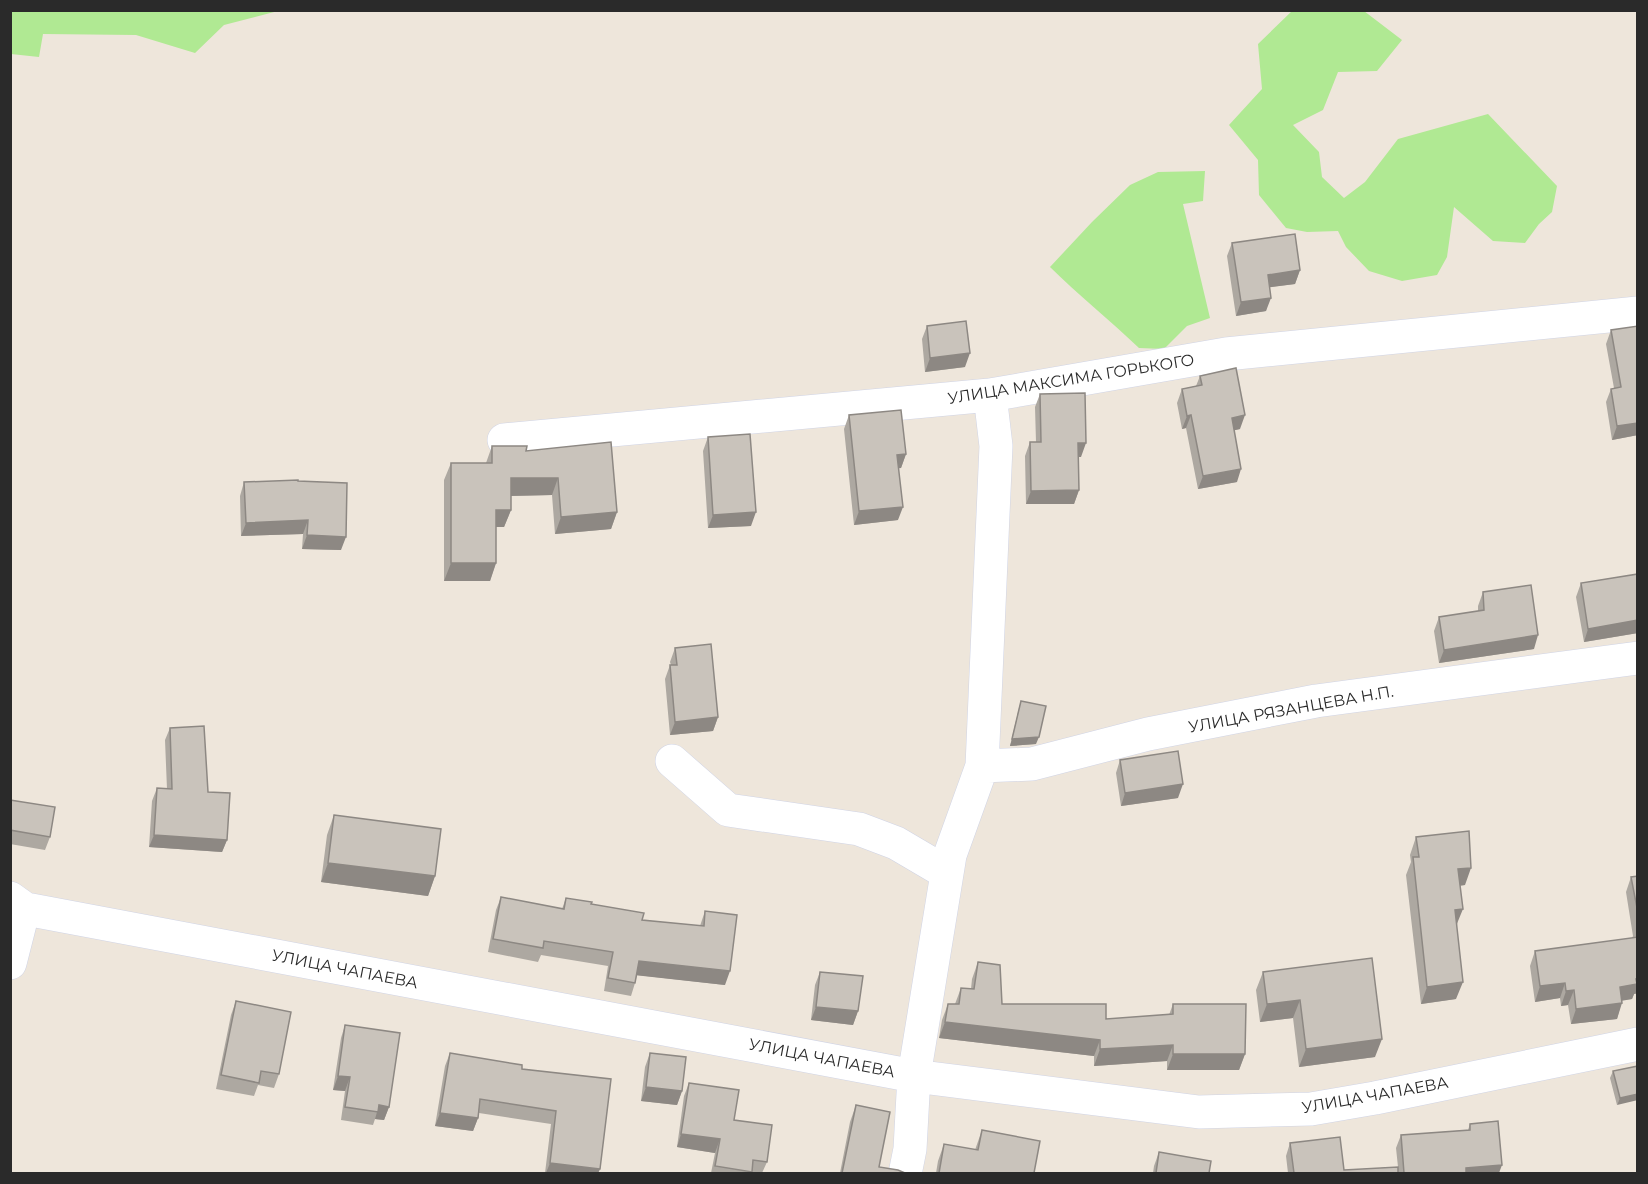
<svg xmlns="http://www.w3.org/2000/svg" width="1648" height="1184" font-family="Montserrat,sans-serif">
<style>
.green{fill:#b0e993}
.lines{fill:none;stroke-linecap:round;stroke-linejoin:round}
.minor-casing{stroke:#d0d4e5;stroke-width:34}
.minor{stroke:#fff;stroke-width:33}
.wall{fill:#ada8a1}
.shaded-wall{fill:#8d8883}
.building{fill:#c9c3bb;stroke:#8d8883;stroke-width:1.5}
.labels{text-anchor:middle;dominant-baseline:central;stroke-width:4.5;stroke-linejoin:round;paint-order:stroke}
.street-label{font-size:16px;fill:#2a2a2a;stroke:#fff}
</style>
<rect width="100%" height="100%" fill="#eee6db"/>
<path class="green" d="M11 10H278V11L224 25 195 53 136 35 43 34 39 57 11 54Z
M1292 11H1364L1402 40 1377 71 1338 72 1323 110 1293 125 1319 152 1322 177 1344 198 1365 182 1398 139 1488 114 1557 186 1552 212 1539 224 1525 243 1493 241 1454 207 1447 257 1437 275 1402 281 1369 271 1346 247 1338 231 1307 232 1286 228 1259 195 1258 160 1229 125 1262 89 1258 44Z
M1205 171 1203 201 1183 204 1210 318 1187 326 1164 349 1139 348C1110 320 1078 295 1050 267L1092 222 1130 185 1158 172Z"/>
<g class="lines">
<defs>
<path id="minor" d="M504 440 990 395 1226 354 1638 313
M672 761 728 810 859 829 896 843 947 873
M982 766 1032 764 1148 734 1316 701 1638 658
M10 898 24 908 10 963
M10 906 914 1076 1199 1112 1311 1109 1375 1098 1638 1044
M905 1174 910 1149 914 1076 950 855 982 766 996 446 990 395"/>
</defs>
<use href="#minor" class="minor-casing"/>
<use href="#minor" class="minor"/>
</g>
<path class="wall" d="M1232 243 1300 270 1295 284 1270 287 1266 311 1236 316 1227 256Z
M927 326 965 367 925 372 922 339Z
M1611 330 1638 435 1612 440 1606 402 1611 389 1614 388 1606 344Z
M1200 376 1240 429 1234 430 1237 482 1198 489 1186 428 1182 429 1177 403 1182 389 1196 386Z
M1040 394 1081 457H1078L1079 490 1074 504H1026L1025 456 1030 442H1036L1035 407Z
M849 415 906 454 901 468H898V520L854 525 844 429Z
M708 437 751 526 708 528 703 451Z
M492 446 526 451 617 512 611 529 555 534 552 495 511 496V510L504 527H496V563L490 581H444V480L451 463H486Z
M298 481 341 550 302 549 303 534 241 536 240 496 244 482Z
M1638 574V633L1584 642 1576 597 1581 583Z
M1483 592 1534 649 1439 663 1434 631 1439 617 1478 611V606Z
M675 648 718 717 713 731 670 735 665 679 670 665H671L670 662Z
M1021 701 1036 744 1010 746 1019 708Z
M170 728 208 792 227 840 222 852 149 847 152 801 157 788 167 789 165 740Z
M1120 760 1178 798 1121 806 1116 773Z
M10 800 50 837 45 850 10 844Z
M334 815 435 876 428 896 321 882 327 835Z
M1416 837 1465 885 1460 886 1457 926 1456 999 1421 1004 1406 875 1411 862 1410 855Z
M1638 876V993L1634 994 1632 999 1622 1000 1617 1019 1571 1024 1568 1005 1561 1006 1560 998 1535 1002 1530 966 1535 951 1632 938 1633 936 1626 892 1631 877Z
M501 897 562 909 566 898 591 904 642 920 700 926 705 911 725 985 637 975 635 983 631 996 604 991 608 966 541 955 538 962 488 952 496 910Z
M978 962 1002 1004 1106 1019 1169 1015 1173 1004 1245 1054 1239 1070H1167V1061L1094 1066V1056L939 1038 942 1020 948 1004H955L961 988 971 989 972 979Z
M820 972 858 1011 853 1025 811 1020 815 985Z
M1263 972 1375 1057 1299 1067 1293 1018 1260 1022 1256 990Z
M236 1001 279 1074 274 1088 258 1085 254 1096 216 1089 231 1015Z
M345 1025 389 1107 384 1120 375 1119 373 1125 341 1120 345 1091 333 1090 341 1038Z
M450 1053 522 1069 611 1079 600 1169 598 1173H545L551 1124 479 1113 478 1118 473 1131 435 1126 445 1066Z
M650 1053 682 1091 677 1105 641 1101 645 1067Z
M1638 1066 1617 1105 1610 1078 1613 1071Z
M689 1083 734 1120 767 1162 762 1173H711L715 1153 677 1147 684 1096Z
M856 1105 879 1167 905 1173H840L850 1122Z
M1470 1124 1499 1173H1288L1286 1156 1290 1143 1344 1170 1398 1167 1396 1148 1401 1135 1468 1130Z
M982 1130 1034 1173H936L938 1161 944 1144 975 1150Z
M1159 1152 1209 1173H1153L1154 1166Z"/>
<path class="shaded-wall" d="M1300 270 1295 284 1263 288 1268 275Z
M1271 298 1266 311 1236 316 1241 302Z
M970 353 965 367 925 372 930 358Z
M1191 415 1186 428 1182 429 1187 416Z
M1245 415 1240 429 1227 432 1232 418Z
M1638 423V435L1612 440 1617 426Z
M1078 443H1086L1081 457H1073Z
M906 454 901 468 892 469 897 455Z
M1241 469 1237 482 1198 489 1203 476Z
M511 478H558L552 495 504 496Z
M1079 490 1074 504H1026L1031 491Z
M903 507 898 520 854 525 859 511Z
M496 510H511L504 527H489Z
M617 512 611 529 555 534 561 517Z
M756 512 751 526 708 528 713 515Z
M308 520 303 534 241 536 246 523Z
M307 535 346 537 341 550 302 549Z
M451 563H496L490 581H444Z
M1638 620V633L1584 642 1588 629Z
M1538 635 1534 649 1439 663 1444 650Z
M718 717 713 731 670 735 675 722Z
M1039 737 1036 744 1010 746 1012 739Z
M1183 784 1178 798 1121 806 1125 793Z
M154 835 227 840 222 852 149 847Z
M328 863 435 876 428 896 321 882Z
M1471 868 1465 885 1452 886 1458 869Z
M1463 909 1456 926 1455 910Z
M639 961 730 971 725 985 634 975Z
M1638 979V993L1634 994 1632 999 1615 1002 1620 987Z
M1463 982 1456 999 1421 1004 1427 987Z
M1565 983 1560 998 1535 1002 1540 986Z
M1574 990 1568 1005 1561 1006 1566 991Z
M1300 1000 1293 1018 1260 1022 1267 1004Z
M1622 1003 1617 1019 1571 1024 1576 1009Z
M816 1007 858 1011 853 1025 811 1020Z
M945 1022 1100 1040 1094 1056 939 1038Z
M1382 1039 1375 1057 1299 1067 1306 1049Z
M1173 1045 1167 1061 1094 1066 1100 1049Z
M1173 1054H1245L1239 1070H1167Z
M338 1076 350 1077 345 1091 333 1090Z
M646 1087 682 1091 677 1105 641 1101Z
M1638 1094V1100L1617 1105 1620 1098Z
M379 1105 389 1107 384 1120 375 1119Z
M440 1113 478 1118 473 1131 435 1126Z
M681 1134 720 1139 715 1153 677 1147Z
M550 1163 600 1169 598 1173H546Z
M1502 1165 1499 1173H1464L1466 1168Z"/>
<path class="building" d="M1295 234 1300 270 1268 275 1271 298 1241 302 1232 243Z
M966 321 970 353 930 358 927 326Z
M1638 326V423L1617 426 1611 389 1621 387 1611 330Z
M1236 368 1245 415 1232 418 1241 469 1203 476 1191 415 1187 416 1182 389 1202 385 1200 376Z
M1085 393 1086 443H1078L1079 490 1031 491 1030 442H1041L1040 394Z
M901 410 906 454 897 455 903 507 859 511 849 415Z
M750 434 756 512 713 515 708 437Z
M611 442 617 512 561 517 558 478H511V510H496V563H451V463H492V446H527L526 451Z
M298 480V481L347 483 346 537 307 535 308 520 246 523 244 482Z
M1638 574V620L1588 629 1581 583Z
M1531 585 1538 635 1444 650 1439 617 1484 610 1483 592Z
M711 644 718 717 675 722 670 665H677L675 648Z
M1021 701 1046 706 1039 737 1012 739Z
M204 726 208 792 230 793 227 840 154 835 157 788 172 789 170 728Z
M1178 751 1183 784 1125 793 1120 760Z
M10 800 55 807 50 837 10 830Z
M334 815 441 829 435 876 328 863Z
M1469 831 1471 868 1458 869 1463 909 1455 910 1463 982 1427 987 1413 857H1419L1416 837Z
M1638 876V913L1631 877Z
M501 897 564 909 566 898 592 902 591 904 644 913 642 920 704 926 705 911 737 915 730 971 639 961 635 983 608 978 613 952 544 941 543 948 493 939Z
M1638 937V979H1636L1637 984 1620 987 1622 1003 1576 1009 1574 990 1566 991 1565 983 1540 986 1535 951Z
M1372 958 1382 1039 1306 1049 1300 1000 1267 1004 1263 972Z
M978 962 1000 965 1002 1004H1106V1019L1173 1014V1004H1246L1245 1054H1173V1045L1100 1049V1040L945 1022 948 1004H959L961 988 974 989Z
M820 972 863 976 858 1011 816 1007Z
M236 1001 291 1012 279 1074 261 1071 259 1083 221 1075Z
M345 1025 400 1033 389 1107 379 1105 378 1112 345 1107 350 1077 338 1076Z
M450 1053 522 1065V1069L611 1079 600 1169 550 1163 556 1111 480 1099 478 1118 440 1113Z
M650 1053 686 1057 682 1091 646 1087Z
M1638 1066V1094L1620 1098 1613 1071Z
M689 1083 739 1090 734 1120 772 1125 767 1162 753 1160 752 1172 715 1166 720 1139 681 1134Z
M856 1105 890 1112 879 1167 898 1170 905 1173H842Z
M1498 1121 1502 1165 1466 1168V1173H1404L1401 1135 1470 1130V1124Z
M982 1130 1040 1141 1034 1173H939L944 1144 978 1150Z
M1340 1137 1344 1170 1398 1167V1173H1294L1290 1143Z
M1159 1152 1211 1161 1209 1173H1156Z"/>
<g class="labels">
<g class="street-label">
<text transform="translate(1071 379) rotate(-9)">УЛИЦА МАКСИМА ГОРЬКОГО</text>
<text transform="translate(1291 709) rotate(-10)">УЛИЦА РЯЗАНЦЕВА Н.П.</text>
<text transform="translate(345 969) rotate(11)">УЛИЦА ЧАПАЕВА</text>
<text transform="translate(822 1058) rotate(11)">УЛИЦА ЧАПАЕВА</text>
<text transform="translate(1375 1095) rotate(-10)">УЛИЦА ЧАПАЕВА</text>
</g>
</g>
<rect width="1648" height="1184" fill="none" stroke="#2a2a2a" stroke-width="24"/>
</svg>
